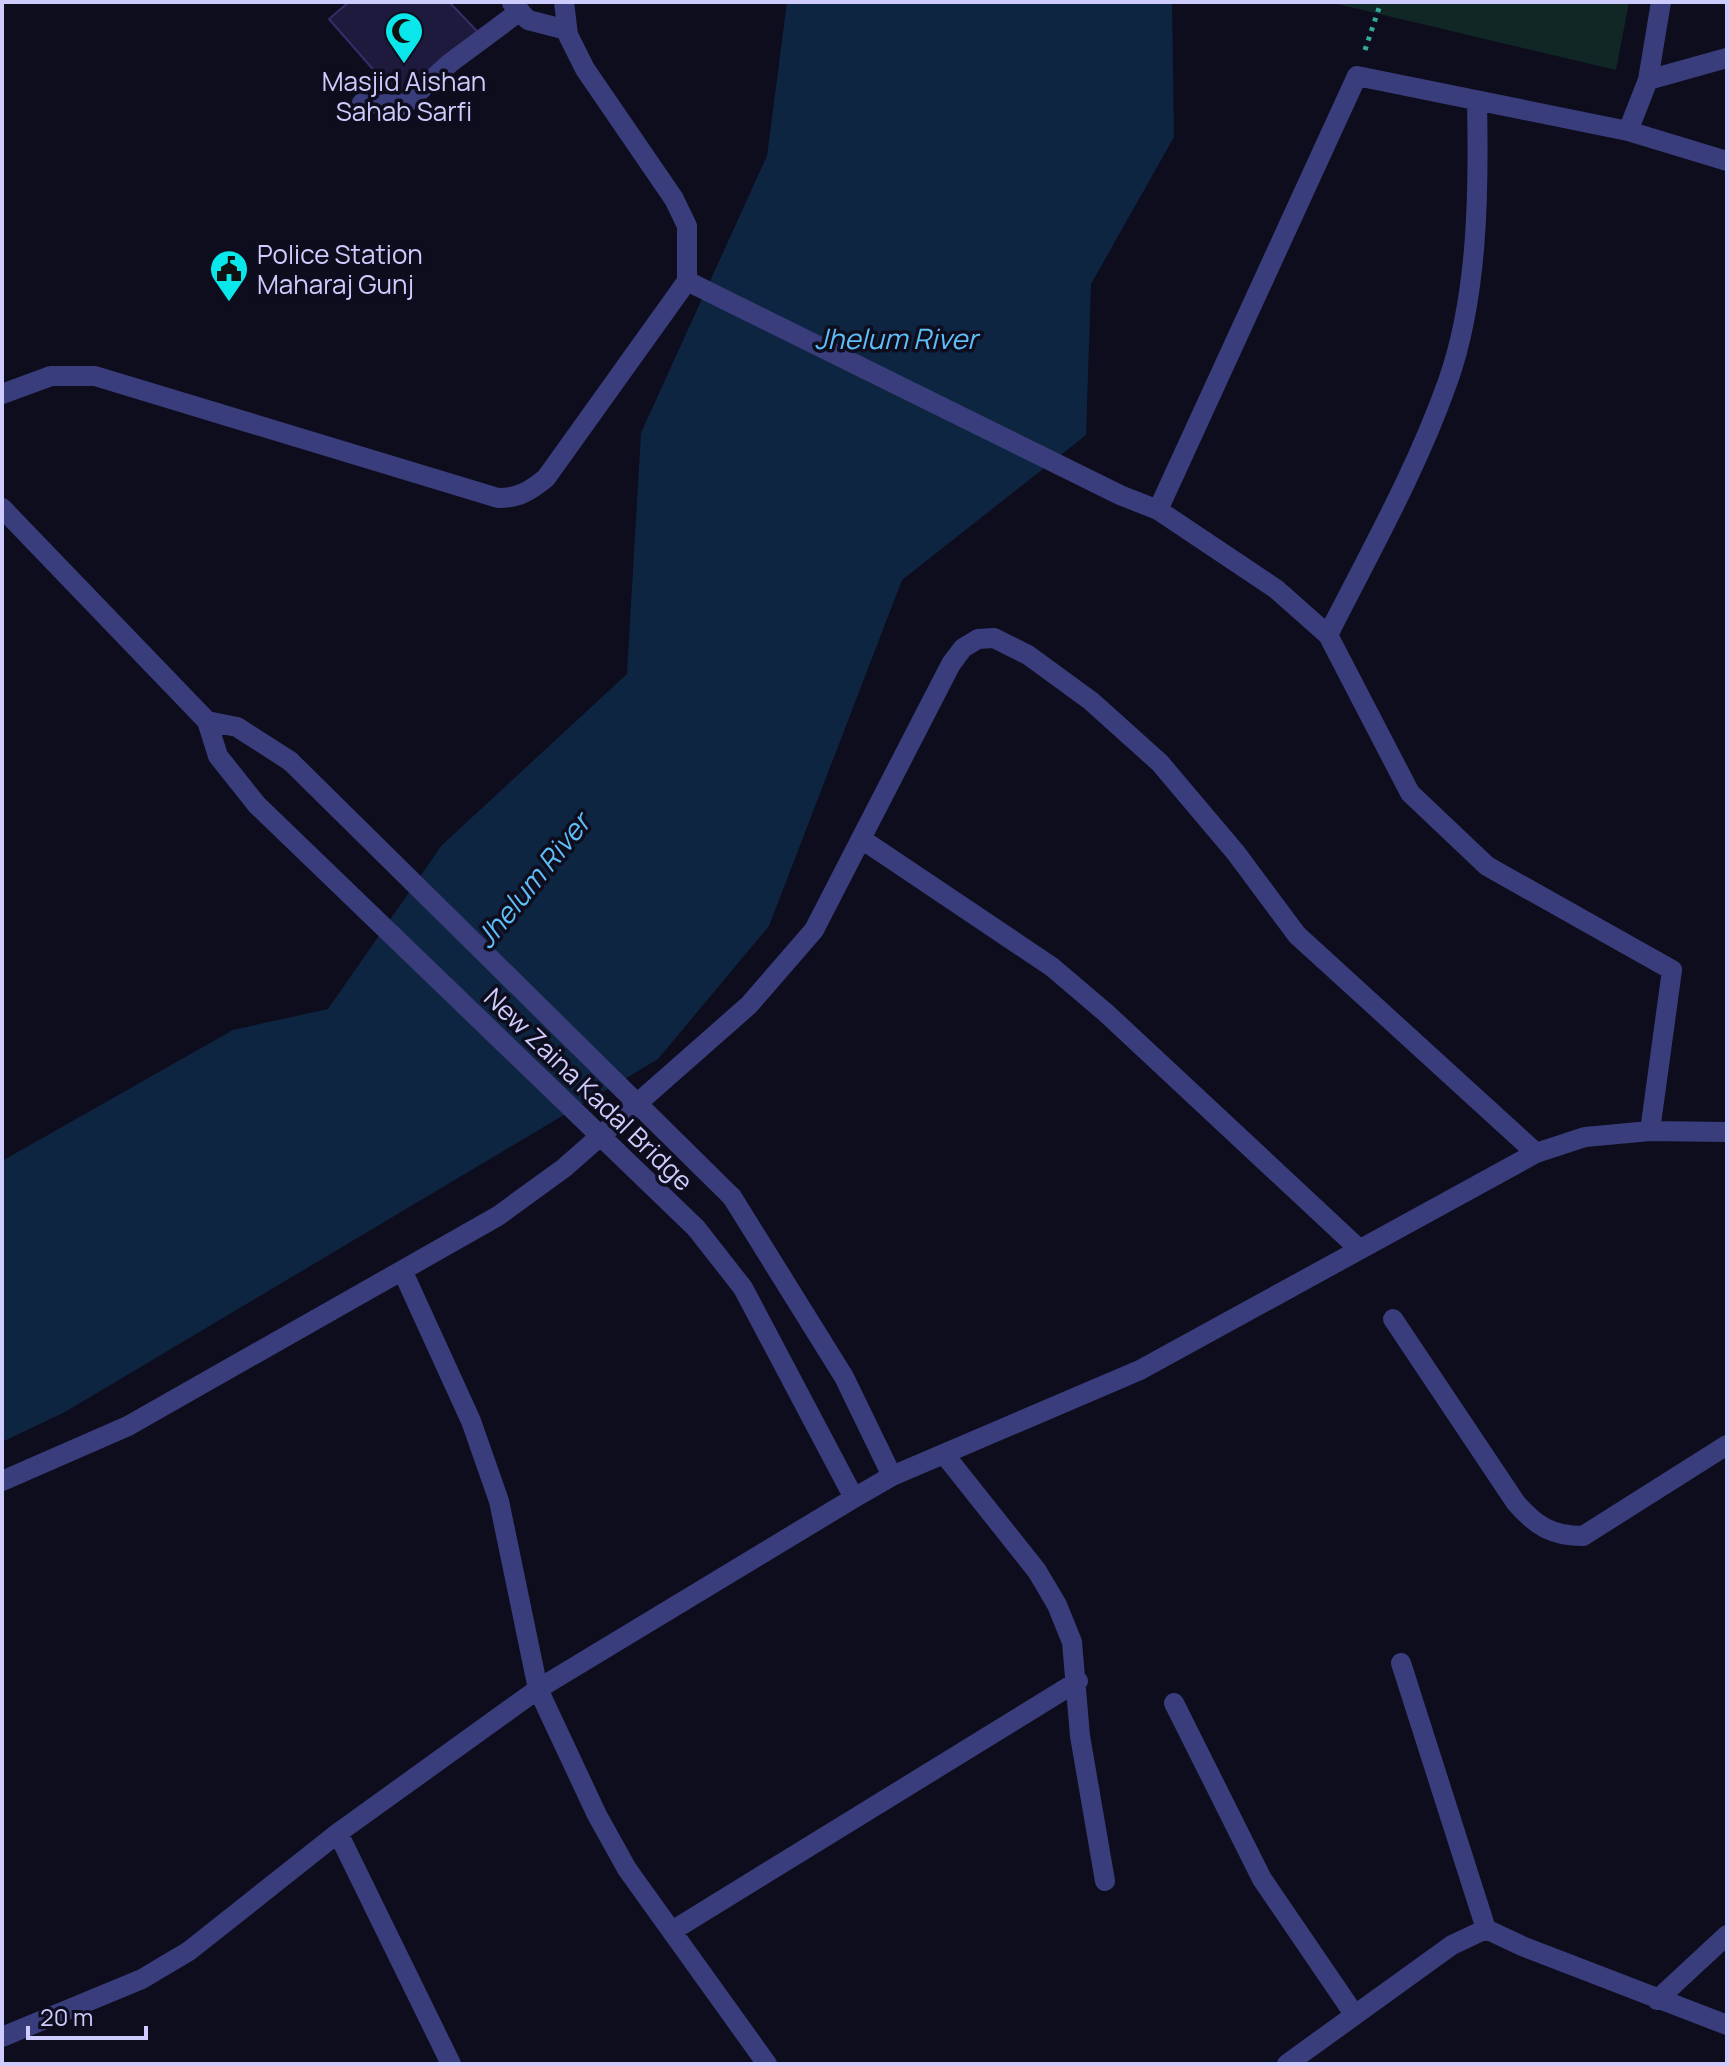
<svg xmlns="http://www.w3.org/2000/svg" width="1729" height="2066" font-family="Manrope,sans-serif">
<style>
.green{fill:#102725}
.water{fill:#0e2541}
.building{fill:#1e1a3e;stroke:#342d69;stroke-width:2}
.lines{fill:none;stroke-linecap:round;stroke-linejoin:round}
.path{stroke:#32aa99;stroke-width:5;stroke-dasharray:4 6;stroke-linecap:butt}
.minor{stroke:#3a3d7b;stroke-width:20}
.minor-bridge{stroke:#3a3d7b;stroke-width:20}
.labels{text-anchor:middle;dominant-baseline:central;stroke-width:7;stroke-linejoin:round;paint-order:stroke}
.poi-label{font-size:26px;fill:#cdccfd;stroke:#0e0d1e}
.street-label{font-size:26px;fill:#cdccfd;stroke:#0e0d1e}
.water-label{font-size:28px;font-style:italic;fill:#5ebef8;stroke:#0e0d1e}
</style>
<rect width="100%" height="100%" fill="#0e0d1e"/>
<path class="green" d="M1329 2H1629L1616 70Z"/>
<path class="water" d="M787 2H1172L1174 137 1091 284 1086 435 902 580 769 926 658 1059 65 1412 2 1442V1161L233 1030 328 1009 442 845 627 674 641 433 767 156Z"/>
<path class="building" d="M349 2H449L478 32 399 99 329 19Z"/>
<g class="lines">
<path class="path" d="M1365 50 1381 2"/>
<path class="minor" d="M512 3 528 20 567 30
M1648 80 1727 58
M362 103 404 105 450 63 520 11
M1628 131 1648 80 1661 2
M687 281 1120 495 1158 510 1276 589 1328 635 1410 793 1487 866 1672 970 1650 1131
M2 394 51 376H95L498 498C519 498 530 491 546 478L687 281V226L674 199 585 69 568 35 564 2
M2 508 207 721 237 727 290 761
M1158 510 1357 76 1628 131 1727 161
M1328 635C1370 552 1417 469 1448 381 1478 296 1479 191 1477 102
M207 721 218 756 257 805
M863 840 1052 967 1105 1012 1358 1248
M732 1197 844 1377 892 1476
M696 1228 743 1288 854 1498
M403 1272 471 1421 499 1501 538 1689 597 1815 627 1869 767 2064
M1393 1319 1516 1503C1536 1526 1552 1536 1583 1536L1727 1445
M944 1454 1037 1571 1057 1605 1072 1642 1080 1736 1105 1881
M2 1481 128 1426 498 1216 564 1168 749 1005 814 930 951 664 963 648 978 639 994 638 1028 655 1091 701 1160 763 1236 853 1297 935 1536 1153
M1401 1663 1486 1929 1522 1946 1727 2025
M1174 1703 1262 1879 1354 2014
M338 1833 451 2064
M672 1931 1078 1681
M1657 2000 1727 1935
M2 2037 142 1979 189 1951 338 1833 538 1689 854 1498 892 1476 1140 1370 1536 1153 1585 1137 1650 1131 1727 1132
M1287 2064 1452 1945 1486 1929"/>
<path class="minor-bridge" d="M290 761 732 1197
M257 805 696 1228"/>
</g>
<defs>
<symbol id="mosque-pin" viewBox="-11 -11 22 30"><path d="M0 17L-7.5 6A9.5 9.5 0 1 1 7.5 6Z" fill="#0ae7ea" stroke="#0e0d1e"/><path d="M3.5-4.9A6 6 0 1 0 3.5 4.9A5 5 0 1 1 3.5-4.9Z" fill="#111"/></symbol>
<symbol id="civic-pin" viewBox="-11 -11 22 30"><path d="M0 17L-7.5 6A9.5 9.5 0 1 1 7.5 6Z" fill="#0ae7ea" stroke="#0e0d1e"/><path d="M-.6-6.5H3V-4.5H.6V-3L4-1V1h2V6H-6V1h2V-1L-.6-3ZM-1.2 2.5V6h2.4V2.5Z" fill="#111"/></symbol>
</defs>
<g fill-rule="evenodd">
<use href="#mosque-pin" x="382" y="9" width="44" height="60"/>
<use href="#civic-pin" x="207" y="247" width="44" height="60"/>
</g>
<g class="labels">
<g class="poi-label">
<text x="404" y="81">Masjid Aishan<tspan x="404" dy="30">Sahab Sarfi</tspan></text>
<text x="257" y="254" text-anchor="start">Police Station<tspan x="257" dy="30">Maharaj Gunj</tspan></text>
</g>
<g class="street-label">
<text transform="translate(589 1089) rotate(44)">New Zaina Kadal Bridge</text>
</g>
<g class="water-label">
<text x="896" y="338">Jhelum River</text>
<text transform="translate(532 880) rotate(-51)">Jhelum River</text>
</g>
</g>
<rect width="1729" height="2066" fill="none" stroke="#cdccfd" stroke-width="8"/>
<path d="M28 2026v12h118v-12" fill="none" stroke="#cdccfd" stroke-width="4"/>
<text x="40" y="2026" font-size="24" fill="#cdccfd" stroke="#0e0d1e" stroke-width="6" paint-order="stroke">20 m</text>
</svg>
